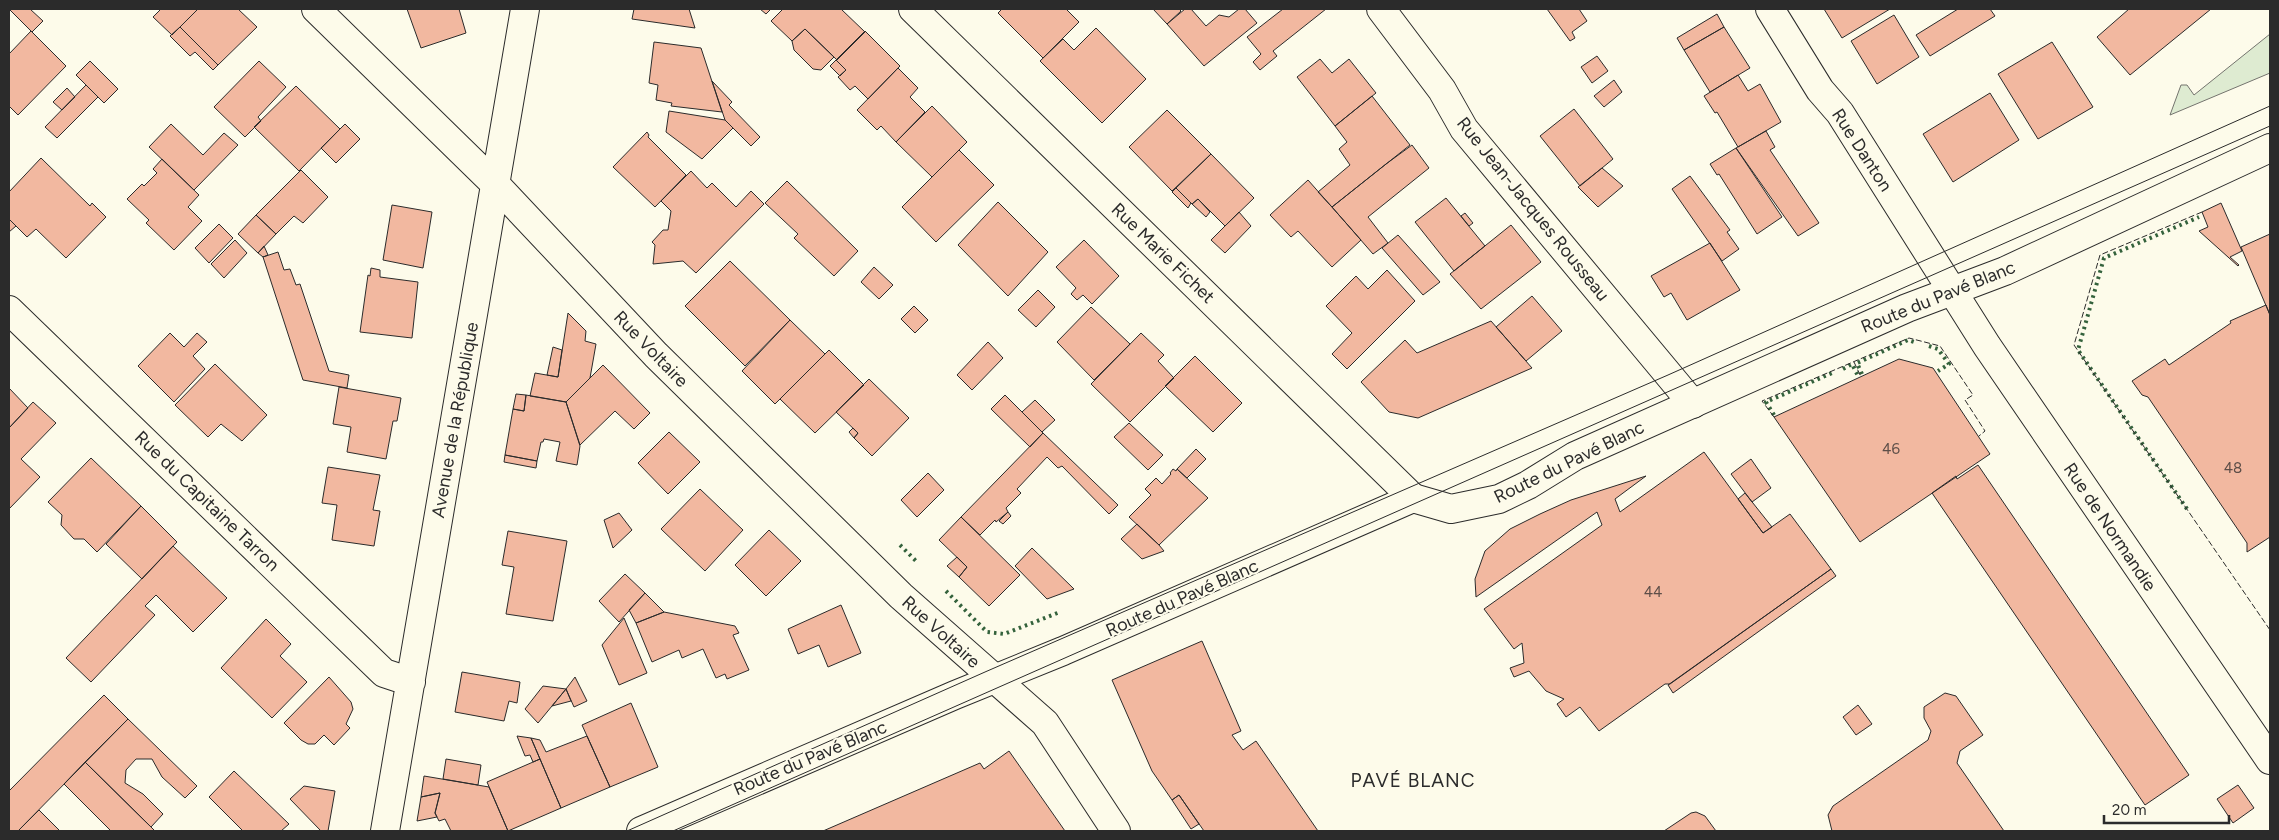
<svg xmlns="http://www.w3.org/2000/svg" width="2279" height="840" font-family="Figtree,sans-serif">
<style>
.green{fill:#deebd1;stroke:#74746e}
.building{fill:#f2b8a0;stroke:#2b2b2b}
.lines{fill:none;stroke-linecap:round;stroke-linejoin:round}
.minor-casing{stroke:#2b2b2b;stroke-width:30}
.secondary-casing{stroke:#2b2b2b;stroke-width:30}
.minor{stroke:#fdfbea;stroke-width:28}
.secondary{stroke:#fdfbea;stroke-width:28}
.tram{stroke:#2b2b2b;stroke-width:1}
.hedge{stroke:#34623c;stroke-width:4;stroke-dasharray:2.5 4;stroke-linecap:butt}
.fence{stroke:#2b2b2b;stroke-width:1;stroke-dasharray:6 2.5;stroke-linecap:butt}
.labels{text-anchor:middle;dominant-baseline:central;stroke-width:4;stroke-linejoin:round;paint-order:stroke}
.number-label{font-size:15px;fill:#5d4e48}
.street-label{font-size:18px;fill:#2b2b2b;stroke:#fdfbea}
.neighbourhood-label{font-size:19px;letter-spacing:1px;fill:#2b2b2b;stroke:#fdfbea}
</style>
<rect width="100%" height="100%" fill="#fdfbea"/>
<path class="green" d="M2270 34V73L2170 115 2181 85H2187L2194 95Z"/>
<path class="building" d="M9 9H30L43 21 32 32Z
M161 9H198L172 35 153 17Z
M198 9H238L257 27 218 65 180 27Z
M407 9H459L466 33 421 48Z
M634 9H689L695 28 632 19Z
M760 9H771L766 14Z
M783 9H841L865 32 837 60 805 29 792 41 771 21Z
M1002 9H1066L1079 22 1043 58 998 13Z
M1153 9H1179L1181 11 1167 24Z
M1185 9H1191L1206 26 1219 15 1229 17 1239 9H1245L1257 23 1204 66 1167 24Z
M1283 9H1326L1273 51 1277 56 1260 70 1253 62 1261 54 1247 37Z
M1547 9H1579L1587 21 1572 32 1575 38 1570 41Z
M1824 9H1890L1842 38Z
M1958 9H1990L1995 16 1930 56 1916 35Z
M2129 9H2211L2130 75 2097 37Z
M1717 14 1724 27 1684 50 1677 38Z
M1894 15 1919 57 1877 84 1851 41Z
M180 27 218 65 213 70 195 52 190 56 170 36Z
M1724 27 1750 68 1710 92 1684 50Z
M1096 28 1146 79 1102 123 1040 61 1063 39 1074 50Z
M805 29 834 57 821 70 813 69 794 50 792 41Z
M31 31 66 66 18 115 9 106V54Z
M865 31 900 66 868 99 855 86 850 90 838 77 846 70 836 60Z
M654 42 701 48 722 112 671 106 672 103 656 100 658 85 649 83Z
M2052 42 2093 107 2038 139 1998 74Z
M1597 56 1608 71 1592 83 1581 67Z
M1320 59 1332 73 1349 59 1376 93 1335 126 1297 77Z
M836 60 846 70 840 76 830 66Z
M90 61 118 89 104 103 76 75Z
M259 61 286 87 258 117 261 121 245 137 214 107Z
M898 68 918 88 910 97 925 112 896 142 881 126 877 130 857 110Z
M1738 75 1748 91 1760 84 1781 122 1738 147 1717 112 1715 113 1704 96Z
M1614 80 1622 92 1604 107 1594 96Z
M712 81 732 102 729 105 760 137 751 146 725 120Z
M86 85 98 97 57 138 45 127Z
M296 86 340 129 299 171 254 127Z
M67 88 75 97 62 110 53 102Z
M1990 93 2019 140 1953 182 1923 134Z
M1372 96 1410 145 1332 207 1318 192 1350 165 1339 149 1347 142 1335 126Z
M932 106 967 142 932 177 896 142Z
M1574 109 1613 159 1580 186 1540 136Z
M1167 110 1211 154 1172 191 1129 147Z
M669 111 725 120 733 128 702 159 666 132Z
M171 124 203 155 224 133 238 145 194 190 149 147Z
M345 124 360 139 336 163 321 148Z
M1766 131 1775 147 1770 150 1819 223 1798 236 1736 148Z
M647 132 649 135 648 137 686 175 655 207 613 167Z
M1412 145 1429 168 1368 217 1388 243 1373 254 1332 207 1386 164Z
M1736 148 1782 217 1757 234 1719 174 1717 175 1710 164Z
M959 150 994 185 936 242 902 207Z
M1211 154 1254 198 1225 226 1198 199 1192 204 1176 188Z
M41 158 90 206 92 203 106 217 66 258 36 229 27 237 9 219V192Z
M162 159 199 195 188 207 202 221 174 250 146 223 149 220 127 199 142 184 144 186 157 173 153 169Z
M1602 168 1623 186 1598 207 1578 187Z
M301 170 328 197 303 223 294 216 276 234 256 215Z
M691 171 707 188 712 183 736 207 751 191 764 204 696 273 683 261 653 264 655 245 652 242 663 230H668L671 211 661 201Z
M1690 176 1730 230 1727 232 1739 249 1722 261 1672 189Z
M1308 180 1361 240 1332 267 1298 231 1291 237 1270 215Z
M787 181 858 251 834 276 794 238 798 234 765 203Z
M1176 188 1191 203 1188 208 1172 192Z
M1446 198 1485 246 1454 271 1415 222Z
M1198 199 1210 212 1206 217 1192 204Z
M998 202 1048 252 1008 296 958 245Z
M2221 203 2242 251 2230 257 2239 265 2238 266 2199 231 2208 227 2202 212Z
M392 205 432 212 423 268 383 260Z
M1239 212 1251 226 1225 253 1211 240Z
M1465 213 1473 223 1469 226 1461 216Z
M256 215 276 234 258 253 238 234Z
M9 219 16 226 9 232Z
M219 224 233 238 209 263 195 248Z
M1511 225 1541 262 1481 309 1450 274Z
M2270 234V315L2241 247Z
M1398 235 1440 282 1423 295 1382 248Z
M235 240 247 253 224 278 211 264Z
M1084 240 1119 276 1092 304 1083 295 1077 300 1071 294 1076 288 1056 267Z
M1710 243 1740 290 1687 320 1671 293 1664 297 1651 276Z
M264 246 268 255 263 257 258 253Z
M278 252 284 270 290 269 296 285 300 284 329 371 349 375 347 388 303 380 263 257Z
M730 261 790 320 745 366 685 306Z
M874 267 893 285 879 299 861 282Z
M371 268 380 270V277L418 282 412 338 360 332 368 275 370 276Z
M1387 270 1415 301 1347 369 1332 354 1352 333 1326 306 1356 276 1368 289Z
M1038 290 1055 307 1036 327 1018 310Z
M1532 296 1562 331 1526 361 1496 327Z
M2266 305 2270 315V537L2247 552V543L2148 397 2142 395 2132 381 2165 359 2169 365 2231 323 2230 321Z
M914 306 928 320 915 333 901 319Z
M1091 307 1130 344 1094 380 1057 342Z
M568 313 586 331 585 341 596 344 590 378 566 402 530 396 535 373 558 377Z
M790 320 825 354 775 404 742 371Z
M1491 321 1532 368 1418 418 1389 412 1361 382 1405 340 1417 353Z
M170 333 184 347 197 333 207 342 193 356 205 369 174 402 138 366Z
M1141 333 1164 355 1158 361 1174 378 1130 422 1091 384Z
M988 342 1003 358 972 390 957 375Z
M553 347 562 350 558 377 547 375Z
M829 350 864 385 815 433 780 399Z
M1195 356 1242 403 1213 432 1165 386Z
M1899 359 1933 368 1990 454 1860 542 1774 417Z
M215 364 267 415 242 441 221 424 208 437 175 405Z
M603 365 650 413 634 429 615 411 580 445 566 402Z
M869 379 909 418 872 456 854 438 858 433 836 412Z
M339 387 401 398 397 421H393L386 459 347 452 351 427 333 424Z
M9 388 28 408 9 428Z
M516 394 526 395 524 411 513 409Z
M526 395 566 402 580 446 577 465 556 461 560 442 544 439 543 442H541L537 461 505 455 513 409 524 411Z
M1005 395 1043 433 1030 447 991 409Z
M1035 400 1055 420 1042 432 1022 412Z
M33 402 56 423 21 459 40 477 9 509V428Z
M1129 423 1163 455 1148 470 1114 437Z
M853 428 858 433 854 438 849 432Z
M669 432 700 462 668 494 638 463Z
M1043 433 1118 505 1109 514 1062 466 1058 468 1047 457 1017 489 1021 493 1006 508 1008 512 996 522 995 520 980 535 961 517Z
M1196 449 1206 459 1187 478 1177 469Z
M1704 452 1763 533 1790 514 1831 569 1670 684H1665L1599 731 1580 707 1566 717 1557 704 1564 699 1546 691 1529 671 1514 677 1510 668 1524 663 1522 643 1514 649 1484 609 1602 525 1597 512 1476 597 1475 579 1485 551 1510 529 1540 514 1571 500 1646 476 1615 499 1620 512Z
M505 455 537 461 536 468 504 462Z
M91 458 141 506 97 552 84 539H74L61 525 62 515 48 502Z
M1751 459 1771 488 1752 502 1731 474Z
M1978 465 2189 775 2145 805 1932 493 1956 476 1957 479Z
M328 467 380 475 373 510 380 511 374 546 332 540 337 505 322 503Z
M1173 469 1176 471 1177 469 1208 498 1159 545 1129 517 1151 495 1145 489 1156 478 1162 484 1171 474 1170 473Z
M928 473 944 490 917 517 901 500Z
M700 489 743 530 705 571 661 529Z
M1745 493 1772 527 1763 533 1738 499Z
M141 506 177 542 142 579 106 544Z
M1008 512 1011 516 1003 524 999 521Z
M619 513 632 530 613 548 604 520Z
M961 517 1020 575 989 606 959 577 967 567 939 540Z
M1137 524 1159 545 1164 551 1142 559 1121 539Z
M769 530 801 561 766 596 735 565Z
M508 531 567 541 553 621 506 614 514 567 502 565Z
M173 546 227 598 193 632 156 595 145 606 155 615 91 682 66 658Z
M1032 548 1074 589 1047 599 1015 566Z
M957 557 967 567 959 577 947 566Z
M1831 569 1836 576 1673 693 1668 685Z
M625 574 645 593 619 622 599 601Z
M645 593 664 612 636 623 629 610Z
M841 605 861 653 828 667 819 645 798 654 788 629Z
M664 612 735 626 739 633 733 635 749 670 727 679 725 674 716 678 703 649 682 658 679 650 652 662 636 623Z
M624 618 647 673 619 685 602 645Z
M266 619 291 644 280 656 307 682 272 718 221 668Z
M1202 641 1241 731 1232 735 1243 750 1256 741 1318 831H1204L1179 795 1172 800 1152 771 1112 680Z
M462 672 520 682 517 703 509 701 504 721 455 712Z
M329 677 351 702 353 709 346 724 350 728 334 745 324 735 315 744H308L301 740 284 723Z
M575 677 587 701 574 707 566 689Z
M543 686 566 689 538 723 525 709Z
M566 689 571 701 552 706Z
M1945 693 1956 696 1983 735 1960 751 1957 763 2004 831H1832L1828 815 1833 806 1928 740 1931 731 1924 718V707Z
M104 695 128 719 18 831H9V791Z
M631 703 658 767 610 787 582 725Z
M1858 705 1872 724 1856 735 1843 717Z
M128 719 197 786 185 798 162 777 152 759H136L126 770 125 783 143 794 163 814 151 827 85 762Z
M517 736 531 738 540 759 533 762 530 755 525 756Z
M587 736 610 787 561 808 531 738 540 740 546 752Z
M1009 751 1065 831H823L980 763 984 769Z
M446 759 481 765 478 785 443 779Z
M540 759 561 808 508 831 487 782Z
M85 762 151 827 155 831H111L64 784Z
M234 771 289 824 281 831H243L209 797Z
M424 776 489 787 508 831H451L445 819 439 821 435 813 440 793 421 797Z
M2238 785 2254 808 2233 823 2217 799Z
M304 786 335 791 328 831H321L290 799Z
M440 793 435 813 437 817 417 821 421 797Z
M1179 795 1199 824 1191 829 1172 800Z
M39 810 60 831H18Z
M1696 812 1705 816 1716 831H1664L1691 813Z"/>
<g class="lines">
<defs>
<path id="minor" d="M316 9 496 185 656 355 901 596 1045 723 1116 831
M913 9 1413 498
M1381 9 1442 90 1464 129 1693 404
M1770 9 1820 90 1840 113 1987 346 2270 760
M9 310 384 673 411 682
M385 831 525 9"/>
<path id="secondary" d="M641 831 955 695 1063 651 1413 498 1451 509 1499 499 1528 485 1575 456 1907 308 2005 271 2270 148"/>
</defs>
<use href="#minor" class="minor-casing"/>
<use href="#secondary" class="secondary-casing"/>
<use href="#minor" class="minor"/>
<use href="#secondary" class="secondary"/>
<path class="tram" d="M627 831 985 672 1668 375 2270 106
M673 831 2270 126"/>
<path class="hedge" d="M1929 346 1938 349 1949 364 1938 371
M1843 369 1852 364 1858 376
M1862 374 1857 363 1908 340 1917 343
M1774 415 1766 402 1832 373
M2187 509 2078 350 2104 258 2199 217
M900 545 916 561
M946 591 987 632 1004 634 1060 612"/>
<path class="fence" d="M2202 212 2100 255 2074 345 2270 630
M1854 362 1861 377
M1774 417 1762 401 1909 338 1940 346 1973 395 1965 400 1985 431 1979 436"/>
</g>
<g class="labels">
<g class="number-label">
<text x="1891" y="449">46</text>
<text x="2233" y="468">48</text>
<text x="1653" y="592">44</text>
</g>
<g class="street-label">
<text transform="translate(1862 150) rotate(57)">Rue Danton</text>
<text transform="translate(1533 209) rotate(51)">Rue Jean-Jacques Rousseau</text>
<text transform="translate(1163 253) rotate(44)">Rue Marie Fichet</text>
<text transform="translate(1938 297) rotate(-22)">Route du Pavé Blanc</text>
<text transform="translate(651 349) rotate(46)">Rue Voltaire</text>
<text transform="translate(455 420) rotate(-80)">Avenue de la République</text>
<text transform="translate(1569 462) rotate(-26)">Route du Pavé Blanc</text>
<text transform="translate(207 501) rotate(44)">Rue du Capitaine Tarron</text>
<text transform="translate(2110 527) rotate(56)">Rue de Normandie</text>
<text transform="translate(1182 598) rotate(-24)">Route du Pavé Blanc</text>
<text transform="translate(941 632) rotate(42)">Rue Voltaire</text>
<text transform="translate(810 758) rotate(-23)">Route du Pavé Blanc</text>
</g>
<g class="neighbourhood-label">
<text x="1413" y="780">PAVÉ BLANC</text>
</g>
</g>
<rect width="2279" height="840" fill="none" stroke="#2b2b2b" stroke-width="20"/>
<path d="M2104 815v8h125v-8" fill="none" stroke="#2b2b2b" stroke-width="2.5"/>
<text x="2112" y="815" font-size="15" fill="#2b2b2b" stroke="#fdfbea" stroke-width="4" paint-order="stroke">20 m</text>
</svg>
